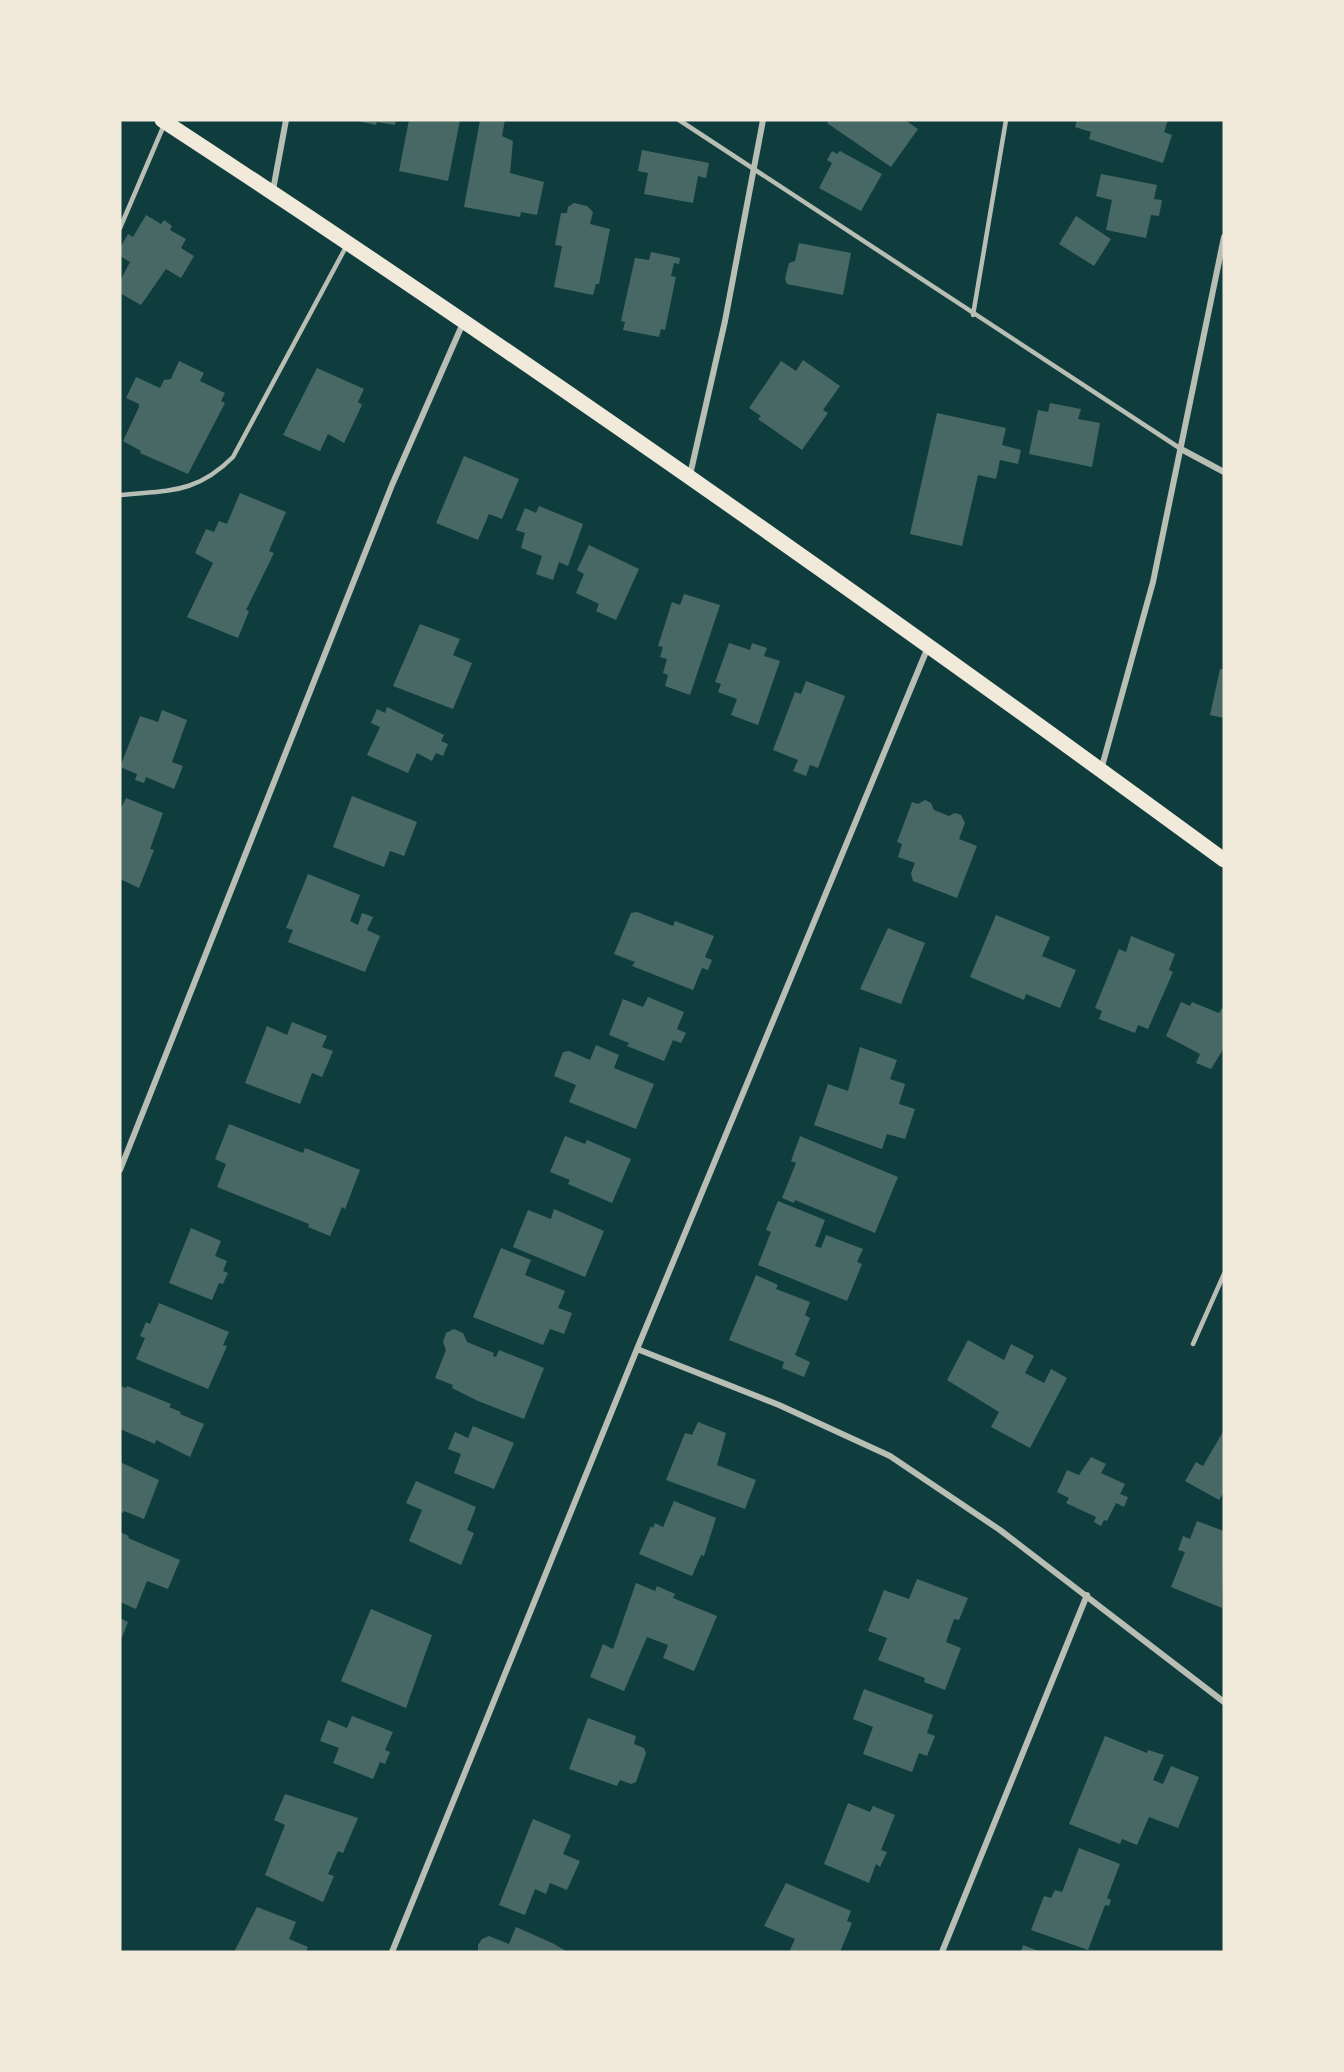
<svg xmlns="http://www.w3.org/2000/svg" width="1344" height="2072" font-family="'Golos Text',sans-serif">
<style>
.building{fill:#486865}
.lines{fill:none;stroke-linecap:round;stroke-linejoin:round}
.service{stroke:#b8beb3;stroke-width:4.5}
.minor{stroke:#b8beb3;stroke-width:6}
.primary{stroke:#f1e9da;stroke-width:15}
</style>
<rect width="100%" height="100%" fill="#0f3d3e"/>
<path class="building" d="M353 120H396L395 125 377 122 376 125Z
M409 120H460L448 181 399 171Z
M480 120H505L502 136 513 141 510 173 544 182 537 215 521 212 520 217 464 207Z
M829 120H905L918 129 891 167 827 123Z
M1077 120H1168L1164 132 1172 135 1163 163 1089 139 1091 132 1075 127Z
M642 150 709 163 706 178 698 176 693 203 644 194 648 173 638 171Z
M832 151 837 154 840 151 882 174 861 211 819 188 832 163 827 160Z
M1101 174 1157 185 1154 199 1162 200 1159 216 1151 215 1146 238 1106 230 1112 200 1096 196Z
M574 203 587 206 593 212 590 224 610 229 599 284H596L593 295 554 287 562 246 555 245 561 213H567L568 207Z
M146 215 161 224 164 220 172 226 170 230 186 239 181 248 194 256 181 278 166 269 141 305 120 293V281L130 262 120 256V248L128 234 133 237Z
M1076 216 1111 239 1094 266 1059 244Z
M799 243 851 253 843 295 787 284 785 279 789 263 795 261Z
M651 252 680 258 679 264 674 263 671 276 676 277 665 330 661 329 659 337 623 330 625 322 621 321 635 258 649 260Z
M803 360 840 386 823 410 828 413 802 450 758 419 761 416 749 408 781 361 796 371Z
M179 361 204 373 200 381 225 393 221 401 225 403 188 474 140 453 141 451 123 441 139 407V404L126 398 136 377 160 388 164 380 171 379Z
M317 368 364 389 358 402 362 405 344 443 328 434 320 451 283 435Z
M1050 403 1081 409 1078 419 1100 423 1092 467 1029 454 1038 410 1048 412Z
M937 413 1006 428 1002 445 1021 450 1018 464 1000 460 996 479 978 475 962 546 910 534Z
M464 456 519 479 502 519 489 514 478 540 436 523Z
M240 493 286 512 269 551 274 553 246 610 249 611 238 638 187 617 213 563 195 553 206 529 214 532 219 521 227 524Z
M539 506 583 524 568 566 559 562 553 580 536 574 542 556 521 548 525 533 516 530 525 508 536 513Z
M589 545 639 569 616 620 596 611 599 604 576 593 584 574 577 570Z
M684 594 720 605 690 695 665 686 668 675 663 673 667 659 660 657 663 647 658 646 672 602 680 605Z
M420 624 460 639 453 655 472 663 453 709 393 686Z
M729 643 750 650 752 643 767 648 764 656 780 661 758 725 731 715 737 699 718 692 721 684 715 682Z
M1220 669H1224V718L1210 715Z
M806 681 845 696 818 768 810 765 806 776 793 771 798 760 773 750 795 692 801 694Z
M387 707 444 735 441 741 448 744 443 756 436 753 432 761 417 753 408 773 367 755 380 727 371 723 377 709 385 713Z
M162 710 187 720 172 762 183 766 174 789 146 777 144 783 135 780 137 774 120 767 140 716 158 722Z
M352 796 417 822 404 856 390 851 384 867 333 847Z
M126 798 163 813 150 849 154 850 139 888 120 879V810Z
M925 800 931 803 934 810 949 816 955 813 961 815 965 823 959 839 977 846 957 898 913 881 911 873 915 863 898 857 902 844 897 842 912 802 918 804Z
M308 874 360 895 350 921 358 925 362 913 373 917 367 930 380 936 365 972 288 942 293 930 286 928Z
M637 912 673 926 675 921 714 936 705 957 712 960 708 970 702 968 693 990 632 966 635 962 614 954 631 913Z
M996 915 1050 937 1042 956 1076 970 1060 1008 1026 994 1024 1000 970 977Z
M888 928 925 943 901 1004 860 989Z
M1131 936 1175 954 1169 970 1173 972 1148 1029 1138 1025 1135 1033 1099 1019 1102 1011 1095 1008 1119 949 1126 952Z
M648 997 684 1012 677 1029 686 1033 681 1043 673 1040 664 1061 627 1046 629 1043 609 1035 623 999 643 1007Z
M1181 1002 1190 1006 1192 1002 1219 1013 1222 1008 1224 1009V1048L1211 1069 1196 1063 1200 1054 1166 1036Z
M292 1022 327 1036 322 1047 333 1051 322 1077 312 1073 300 1104 245 1083 267 1026 287 1035Z
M596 1045 619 1055 614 1068 654 1084 636 1129 569 1102 576 1085 554 1076 563 1052 569 1051 590 1060Z
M860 1047 897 1060 890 1079 905 1084 899 1104 915 1109 905 1139 887 1134 882 1149 814 1125 828 1084 848 1091Z
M229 1124 303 1153 305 1148 360 1170 345 1209 342 1207 330 1236 308 1227 309 1224 217 1187 226 1164 215 1159Z
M565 1136 585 1144 587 1140 631 1159 612 1203 568 1184 570 1180 550 1172Z
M800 1136 898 1177 875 1233 795 1200 794 1203 782 1198 796 1163 791 1161Z
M778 1201 825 1220 815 1246 821 1248 826 1235 863 1249 857 1262 862 1264 847 1301 758 1265 771 1232 766 1230Z
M554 1209 604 1231 585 1277 513 1247 528 1210 551 1219Z
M191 1228 221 1241 215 1256 227 1261 223 1271 228 1273 223 1284 219 1283 212 1300 169 1283Z
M501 1248 531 1260 525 1275 565 1291 558 1308 572 1313 564 1334 550 1329 543 1345 473 1317Z
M756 1275 778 1285 776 1289 810 1302 805 1315 810 1318 795 1355 810 1362 804 1377 782 1368 784 1362 729 1340Z
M159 1303 229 1332 223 1345 227 1346 208 1389 136 1359 145 1338 140 1336 146 1322 150 1324Z
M454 1329 463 1333 467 1342 494 1353 493 1356 496 1357 499 1350 544 1368 524 1419 478 1401 452 1388 453 1385 435 1378 446 1350 443 1342 446 1333Z
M968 1340 1004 1360 1011 1344 1034 1356 1025 1373 1044 1383 1051 1369 1067 1378 1030 1448 991 1427 999 1412 947 1380Z
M120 1386 126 1388 127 1386 171 1404 169 1407 181 1412 180 1414 204 1424 190 1457 156 1440 155 1444 120 1429Z
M698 1422 726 1433 717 1465 756 1480 745 1509 666 1480 685 1433 692 1435Z
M473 1426 514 1443 494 1489 454 1473 461 1454 448 1449 455 1432 468 1438Z
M1224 1430V1492L1219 1500 1185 1481 1196 1462 1203 1466Z
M120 1455 122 1456 120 1462 159 1480 144 1519 124 1511 123 1513 120 1512Z
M1091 1457 1106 1464 1101 1473 1125 1484 1120 1494 1128 1497 1124 1507 1116 1503 1107 1521 1104 1520 1101 1526 1094 1522 1096 1517 1066 1503 1069 1498 1057 1492 1067 1470 1079 1475Z
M416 1481 476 1507 467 1530 474 1533 461 1565 409 1541 422 1510 406 1503Z
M674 1501 716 1518 704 1556 701 1555 692 1576 639 1554 651 1526 653 1528 655 1523 663 1527Z
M1197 1521 1224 1531 1222 1608 1171 1587 1185 1552 1178 1550 1183 1536 1190 1539Z
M120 1532 129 1536 128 1538 180 1560 168 1589 147 1581 136 1609 120 1602Z
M917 1579 968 1598 959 1620 954 1619 946 1642 961 1648 945 1690 924 1682 925 1678 878 1660 887 1638 868 1631 884 1590 909 1599Z
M636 1583 655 1591 657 1586 675 1594 673 1598 717 1616 694 1671 663 1658 668 1645 647 1637 624 1691 590 1677 603 1644 613 1649Z
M371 1609 432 1635 406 1708 341 1681Z
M120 1618 128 1622 120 1642Z
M864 1689 933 1715 927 1733 935 1736 927 1756 919 1753 912 1772 863 1754 873 1727 853 1719Z
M352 1716 393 1732 385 1750 390 1752 385 1764 380 1762 373 1779 333 1763 339 1748 320 1741 328 1720 347 1728Z
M588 1718 636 1736 634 1744 644 1748 646 1753 636 1782 631 1784 620 1780 617 1786 569 1769Z
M1105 1736 1147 1753 1148 1750 1164 1755 1153 1780 1163 1784 1171 1766 1199 1777 1178 1828 1149 1817 1137 1845 1122 1839 1120 1844 1069 1824Z
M285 1794 358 1818 343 1853 338 1851 328 1874 334 1876 323 1902 265 1875 285 1825 274 1820Z
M848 1803 870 1812 873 1806 895 1815 881 1850 887 1852 880 1867 876 1864 869 1883 824 1864Z
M533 1819 571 1835 563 1854 580 1861 567 1890 550 1883 546 1894 535 1889 525 1915 499 1905Z
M1079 1848 1120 1864 1107 1898 1111 1900 1109 1906 1105 1905 1088 1950 1031 1930 1044 1896 1051 1898 1055 1890 1062 1892Z
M786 1883 851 1911 847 1921 852 1923 840 1952H789L795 1939 764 1926Z
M257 1907 296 1922 289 1939 308 1947 306 1952H234Z
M516 1927 552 1943 568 1952H478V1945L482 1939 489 1936 509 1944Z
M1023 1945 1041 1952H1021Z"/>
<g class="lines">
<path class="service" d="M679 120 1181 449
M120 228 164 125
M973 315 1006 120
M120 495C169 490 196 494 233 457L347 245
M1193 1344 1224 1274"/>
<path class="minor" d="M273 190 286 120
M1181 449 1224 472
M690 475 725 321 763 120
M1101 770 1153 582 1224 237
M120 1170 392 485 463 323
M637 1349 779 1405 890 1456 1000 1530 1224 1702
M392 1952 637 1349 928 647
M942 1952 1087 1595"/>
<path class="primary" d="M162 120C523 356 876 605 1224 860"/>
</g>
<rect width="1344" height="2072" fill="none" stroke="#f1e9da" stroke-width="243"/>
</svg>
